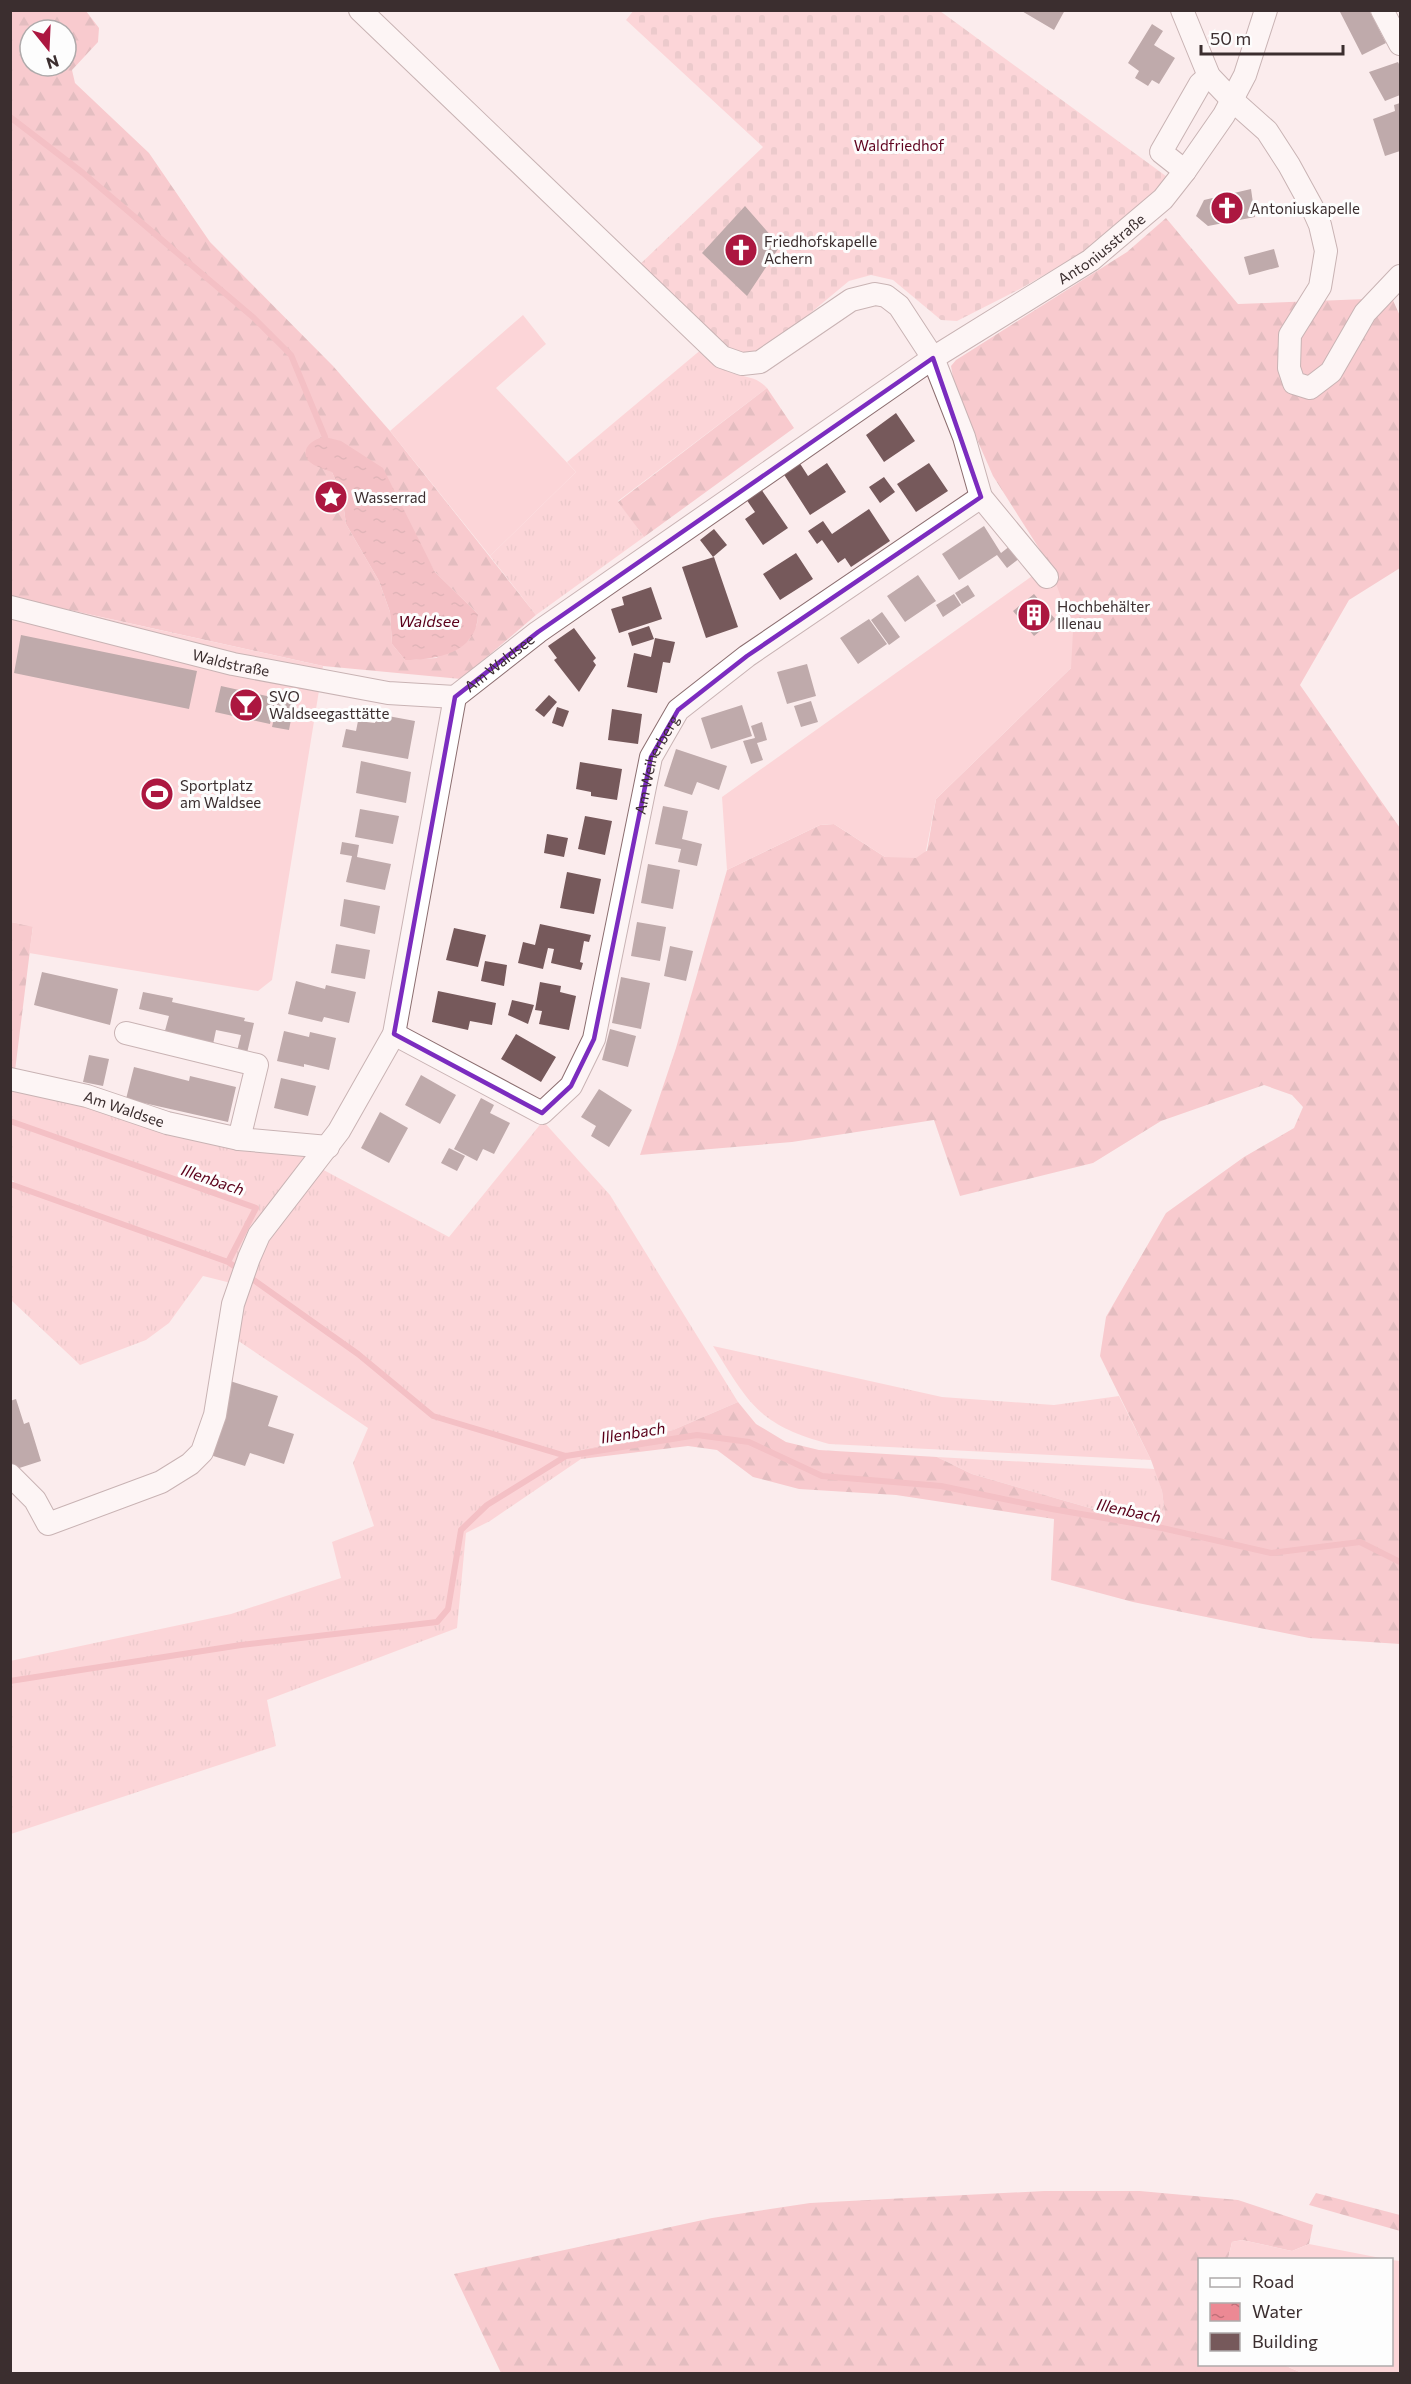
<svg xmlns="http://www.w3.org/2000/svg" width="1411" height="2384" font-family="Commissioner,sans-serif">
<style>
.grass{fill:url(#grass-tufts)}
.forest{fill:url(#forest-firs);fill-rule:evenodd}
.cemetery{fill:url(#cemetery-stones)}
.garden{fill:#fcb9bf}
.water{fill:url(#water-ripples)}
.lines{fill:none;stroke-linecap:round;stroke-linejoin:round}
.stream{stroke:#ec8994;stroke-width:6}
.building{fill:#76595b}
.minor-casing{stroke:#8b6d6f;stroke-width:24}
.minor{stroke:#fff;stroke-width:22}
.marked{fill:none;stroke:#7b2cbf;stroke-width:4.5;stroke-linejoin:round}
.labels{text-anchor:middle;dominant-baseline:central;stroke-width:6;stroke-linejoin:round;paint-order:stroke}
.park-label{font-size:15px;fill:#5f031f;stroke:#fdfdfd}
.poi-label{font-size:15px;fill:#3b2e2f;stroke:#fdfdfd;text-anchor:start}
.street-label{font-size:15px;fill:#3b2e2f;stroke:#fdfdfd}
.water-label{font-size:16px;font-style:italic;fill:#5a001a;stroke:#fdfdfd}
</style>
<defs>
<pattern id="grass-tufts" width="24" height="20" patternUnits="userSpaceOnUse" patternTransform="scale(1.5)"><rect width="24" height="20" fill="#fcb9bf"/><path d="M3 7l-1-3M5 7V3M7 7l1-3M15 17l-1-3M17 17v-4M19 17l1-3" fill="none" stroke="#d99fa4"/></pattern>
<pattern id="forest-firs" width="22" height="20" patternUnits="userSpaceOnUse" patternTransform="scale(1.5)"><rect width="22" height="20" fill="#f3a1a9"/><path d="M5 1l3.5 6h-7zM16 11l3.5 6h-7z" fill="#c6848a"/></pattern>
<pattern id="cemetery-stones" width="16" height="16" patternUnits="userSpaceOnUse" patternTransform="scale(1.5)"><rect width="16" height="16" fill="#fcb9bf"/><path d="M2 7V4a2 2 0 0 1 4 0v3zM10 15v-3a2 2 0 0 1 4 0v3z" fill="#d99fa4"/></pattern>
<pattern id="water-ripples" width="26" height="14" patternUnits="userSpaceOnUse" patternTransform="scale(1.5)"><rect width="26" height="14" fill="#ec8994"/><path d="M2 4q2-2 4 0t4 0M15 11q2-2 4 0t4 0" fill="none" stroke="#c07079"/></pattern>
</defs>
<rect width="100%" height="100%" fill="#fbeced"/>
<path class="grass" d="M703 348C711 358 719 369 732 373 746 378 756 376 767 388L618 501 644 537 536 615 490 556 576 472 567 462Z
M10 1088 315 1149 231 1283 203 1276 169 1323 146 1340 80 1365 11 1300 10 1194 14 1181 11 1180Z
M543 1121 610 1195 738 1402 673 1430 581 1450V1459L490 1521 466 1533 457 1628 267 1700 276 1746 11 1834 10 1661 231 1614 341 1578 332 1542 374 1526 353 1463 368 1428 234 1338 253 1257 318 1167 449 1237Z
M713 1346 942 1397 1054 1405 1119 1396 1151 1460 829 1444C759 1425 750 1405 713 1346Z
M937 1457 1155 1469 1162 1491 1165 1515 1153 1526 972 1474Z"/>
<path class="forest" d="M11 11H86L99 28 98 42 72 70 75 83 149 153 210 242 333 366 390 431 536 615 461 679 323 666 11 597ZM30 30H66V66H30ZM332 472 413 533 435 572 478 614 477 624 469 640 436 658 405 660 392 644 390 612 379 581 346 524 342 495Z
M1166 218 1238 304 1392 298 1400 316V568L1349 600 1300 685 1400 828V1644L1309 1638 1133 1602 1051 1580 1054 1519 896 1495 799 1489 753 1477 717 1450 688 1446 581 1459V1450L673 1430 738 1402 756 1424 786 1442 819 1450 937 1457 972 1474 1153 1526 1165 1515 1162 1491 1151 1460 1100 1356 1106 1317 1166 1213 1244 1157 1294 1128 1303 1107 1292 1095 1264 1085 1161 1121 1093 1163 960 1196 934 1120 792 1142 640 1155 676 1048 727 870 820 825 834 824 885 857 927 851 936 799 1071 668 1049 564 993 476 955 389 951 366 956 360 1127 252Z
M767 388 794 428 644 537 618 502Z
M11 922 33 926 13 1087 11 1088Z
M1044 2191H1140L1238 2200 1313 2225 1309 2244 1292 2251 1242 2240 1232 2242 1228 2259 1200 2260V2364L1284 2365 1302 2373H501L454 2274 712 2218 810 2203Z
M1316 2193 1400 2215V2231L1309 2205Z"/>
<path class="cemetery" d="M634 10 940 11 1170 179 1094 246 1020 289 957 321 941 320 893 280 871 275 849 281 784 335 756 354H734L636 268 763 147 626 20Z"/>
<path class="garden" d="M523 315 546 344 496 388 576 472 490 556 390 431Z
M1049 564 1073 631 1071 668 936 799 926 851 916 858 885 857 834 824 820 825 727 870 722 797Z
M10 597 323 666 272 980 258 991 29 953 33 927 11 922Z
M1242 2240 1292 2251 1309 2244 1391 2260 1228 2259 1232 2242Z
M1392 2260 1400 2261V2373H1302L1284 2365 1392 2364Z"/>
<path class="water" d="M325 437 341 441 383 468 435 572 478 614C477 653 437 660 405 660L392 644 390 612 379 581 346 524 342 495 332 472C327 470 320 468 314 465 297 455 308 439 325 437Z"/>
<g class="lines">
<path class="stream" d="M10 117 83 173 254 318 291 355 325 437
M10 1121 256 1208 228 1262 240 1270
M10 1184 228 1262
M248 1276 358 1354 433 1416 566 1456 697 1435 749 1442 822 1476 941 1486 1052 1509 1162 1528 1271 1553 1360 1542 1400 1562
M10 1681 241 1645 437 1622 448 1609 461 1530 487 1505 566 1456"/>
</g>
<path class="building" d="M1020 10H1065L1054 30Z
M1339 10H1369L1386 43 1362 55Z
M1152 24 1163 31 1154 45 1175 58 1159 84 1152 80 1148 86 1135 78 1139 71 1128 63Z
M1398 62 1400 66V95L1385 101 1369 72Z
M1400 103V151L1385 156 1373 119 1395 111 1394 105Z
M1251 189 1255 217 1208 226 1196 216 1204 200Z
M745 206 780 246 747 296 702 253Z
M1274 249 1279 267 1249 275 1244 257Z
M896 413 915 441 884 462 866 435Z
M799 462 808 476 827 463 846 492 810 515 783 473Z
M929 463 948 491 916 512 897 484Z
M884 477 895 492 880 503 869 487Z
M761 489 788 528 763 545 745 519 755 512 746 499Z
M869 509 890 541 851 567 845 558 838 563 822 540 817 544 808 531 823 521 832 534Z
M984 526 1001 553 1015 542 1024 555 1007 568 997 555 959 580 942 554Z
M714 529 727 545 713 557 700 540Z
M796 553 813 579 780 600 763 574Z
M714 557 738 627 706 638 682 567Z
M918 575 936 601 905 622 887 596Z
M968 585 975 596 962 604 955 593Z
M651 587 662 619 619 633 611 609 624 605 622 597Z
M954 594 961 605 943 617 936 605Z
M1034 594 1055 619 1034 636 1013 611Z
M882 612 900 637 889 645 871 620Z
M869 619 887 644 858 664 840 638Z
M649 626 654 639 632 646 628 633Z
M574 628 596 658 593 661 596 665 579 692 554 660 557 658 548 646Z
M21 635 197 671 189 709 14 673Z
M655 638 675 642 670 663 663 662 657 693 627 687 634 653 651 657Z
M807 664 816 696 787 704 777 672Z
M221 686 276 698 270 724 215 712Z
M549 695 557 702 544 717 535 710Z
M278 700 294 704 289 730 272 727Z
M811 701 818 722 801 727 794 706Z
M742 705 752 736 711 749 701 718Z
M557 707 569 711 563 727 552 723Z
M612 709 642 714 638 744 608 740Z
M377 714 415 721 408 759 342 747 346 729 356 731 358 721 375 723Z
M762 722 767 740 757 743 763 760 751 764 743 741 755 738 751 726Z
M676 749 727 766 719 790 697 782 692 795 664 786Z
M361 761 411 772 406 803 356 793Z
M580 762 622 769 617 800 591 796V792L576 789Z
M663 806 688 811 682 839 702 844 697 866 678 862 681 849 655 844Z
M360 809 399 816 393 844 355 837Z
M585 816 612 821 605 855 578 849Z
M547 834 568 838 564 857 544 853Z
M342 842 359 845 357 857 391 864 385 890 346 882 352 856 340 854Z
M648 864 680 870 673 909 641 903Z
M567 872 601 879 594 914 560 908Z
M344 899 380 906 375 934 340 926Z
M637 922 666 927 660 961 631 956Z
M540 924 591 935 589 942 584 941 580 962 583 963 581 970 551 963 554 949 548 948 543 969 518 963 523 942 535 945Z
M454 928 486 935 478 967 446 960Z
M336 944 370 950 365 979 331 973Z
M670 946 693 951 686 981 664 976Z
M485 961 507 965 504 986 481 981Z
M42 972 118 989 110 1025 34 1005Z
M621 977 650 983 641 1029 612 1023Z
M296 981 325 989 326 985 356 992 349 1023 324 1017 322 1022 288 1014Z
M540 982 561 986 560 992 576 996 569 1030 539 1024 542 1011 535 1010Z
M438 991 496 1003 492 1025 470 1021 468 1030 432 1022Z
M143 992 173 998 172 1002 245 1018 244 1021 254 1023 247 1053 237 1051 241 1035 216 1030 212 1049 163 1038 169 1016 139 1009Z
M512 1000 534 1005 528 1024 508 1015Z
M610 1029 636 1036 628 1067 602 1060Z
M284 1031 309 1037 310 1032 336 1038 329 1070 304 1064V1067L277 1061Z
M516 1034 556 1057 541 1082 501 1059Z
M89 1055 109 1059 103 1086 83 1082Z
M134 1067 189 1081 190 1076 236 1087 228 1122 126 1099Z
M421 1075 456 1095 440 1124 405 1105Z
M281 1078 316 1086 308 1116 274 1108Z
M599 1089 632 1110 609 1147 591 1136 596 1126 581 1117Z
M481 1098 494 1105 490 1113 510 1123 494 1154 483 1149 477 1161 454 1149Z
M380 1112 408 1128 389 1163 361 1148Z
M449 1148 465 1156 457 1171 441 1163Z
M230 1381 278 1396 268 1426 294 1434 284 1464 250 1453 245 1466 207 1454Z
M16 1399 24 1424 29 1422 41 1461 10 1471V1401Z"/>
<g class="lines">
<defs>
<g id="minor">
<path d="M360 10 722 357 742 364 760 362 851 300 875 294 886 296 899 306 933 358 964 437 981 497 1047 577"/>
<path d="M1182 10 1209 76 1231 99 1267 131 1289 165 1312 207 1320 225 1326 251 1320 287 1290 335 1289 368 1294 383 1310 388 1331 372 1365 313 1400 276"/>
<path d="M1382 10 1400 44"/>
<path d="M1185 171 1161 152 1200 84 1209 76"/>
<path id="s1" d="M10 607 233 664 388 693 455 697"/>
<path d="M126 1033 257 1065 239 1139"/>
<path id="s2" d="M394 1034 542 1113 571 1086 594 1039 651 757 678 710 747 656 981 497"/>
<path id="s3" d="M10 1079 87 1096 167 1123 239 1139 328 1147"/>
<path id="s4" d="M10 1475 35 1500 48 1524 161 1482 190 1464 202 1452 215 1415 233 1304 249 1258 259 1235 339 1131 394 1034 455 697 538 632 933 358 1091 260 1163 199 1185 171 1224 115 1245 75 1266 10"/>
</g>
</defs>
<use href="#minor" class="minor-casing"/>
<use href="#minor" class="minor"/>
</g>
<path d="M0 0H1411V2384H0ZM933 358 981 497 747 656 678 710 651 757 594 1039 571 1086 542 1113 394 1034 455 697 538 632Z" fill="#fbeced" fill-opacity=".55" fill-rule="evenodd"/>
<path class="marked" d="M933 358 981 497 747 656 678 710 651 757 594 1039 571 1086 542 1113 394 1034 455 697 538 632Z"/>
<defs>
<symbol id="church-disc" viewBox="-11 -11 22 22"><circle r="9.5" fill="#ac1740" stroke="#fdfdfd"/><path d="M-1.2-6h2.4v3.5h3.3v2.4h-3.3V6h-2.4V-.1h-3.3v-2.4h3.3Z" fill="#fff"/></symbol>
<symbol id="sight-disc" viewBox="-11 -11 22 22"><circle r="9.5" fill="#ac1740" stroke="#fdfdfd"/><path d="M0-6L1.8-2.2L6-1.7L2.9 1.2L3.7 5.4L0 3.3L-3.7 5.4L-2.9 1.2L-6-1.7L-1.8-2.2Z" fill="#fff"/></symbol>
<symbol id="building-disc" viewBox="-11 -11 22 22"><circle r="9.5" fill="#ac1740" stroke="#fdfdfd"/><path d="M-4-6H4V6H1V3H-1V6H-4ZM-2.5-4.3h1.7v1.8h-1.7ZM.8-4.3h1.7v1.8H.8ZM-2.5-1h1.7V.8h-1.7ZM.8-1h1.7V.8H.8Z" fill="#fff"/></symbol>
<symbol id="bar-disc" viewBox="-11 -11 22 22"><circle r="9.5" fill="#ac1740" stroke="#fdfdfd"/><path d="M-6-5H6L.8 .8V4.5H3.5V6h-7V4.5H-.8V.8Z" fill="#fff"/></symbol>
<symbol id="stadium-disc" viewBox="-11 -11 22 22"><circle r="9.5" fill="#ac1740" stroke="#fdfdfd"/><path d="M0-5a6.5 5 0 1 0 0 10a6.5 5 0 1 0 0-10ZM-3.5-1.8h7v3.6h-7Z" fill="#fff"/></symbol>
</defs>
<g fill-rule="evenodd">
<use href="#church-disc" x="1208" y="189" width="38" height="38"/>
<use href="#church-disc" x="722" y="231" width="38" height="38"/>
<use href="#sight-disc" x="312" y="478" width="38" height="38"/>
<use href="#building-disc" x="1015" y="596" width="38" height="38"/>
<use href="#bar-disc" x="227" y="686" width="38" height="38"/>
<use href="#stadium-disc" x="138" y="775" width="38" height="38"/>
</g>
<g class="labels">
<g class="park-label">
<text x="899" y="145">Waldfriedhof</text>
</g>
<g class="poi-label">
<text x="1250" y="208">Antoniuskapelle</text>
<text x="764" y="241">Friedhofskapelle<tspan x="764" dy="17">Achern</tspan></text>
<text x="354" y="497">Wasserrad</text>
<text x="1057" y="606">Hochbehälter<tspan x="1057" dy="17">Illenau</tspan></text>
<text x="269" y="696">SVO<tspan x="269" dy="17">Waldseegasttätte</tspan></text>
<text x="180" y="785">Sportplatz<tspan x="180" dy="17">am Waldsee</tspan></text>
</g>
<g class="street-label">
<text stroke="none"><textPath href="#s4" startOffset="1832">Antoniusstraße</textPath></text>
<text stroke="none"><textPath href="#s1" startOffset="228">Waldstraße</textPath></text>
<text stroke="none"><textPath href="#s4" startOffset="1101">Am Waldsee</textPath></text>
<text stroke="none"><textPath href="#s2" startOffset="542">Am Weiherberg</textPath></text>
<text stroke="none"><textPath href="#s3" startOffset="118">Am Waldsee</textPath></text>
</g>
<g class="water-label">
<text x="429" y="620">Waldsee</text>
<text transform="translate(213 1179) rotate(19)">Illenbach</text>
<text transform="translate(633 1432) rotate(-9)">Illenbach</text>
<text transform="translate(1129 1510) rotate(12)">Illenbach</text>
</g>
</g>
<rect width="1411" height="2384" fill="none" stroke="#3b2e2f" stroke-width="24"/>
<rect x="1198" y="2258" width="195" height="108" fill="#fdfdfd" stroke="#afaaab" stroke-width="1.5"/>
<rect x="1210" y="2278" width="30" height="9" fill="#ffffff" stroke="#afaaab" stroke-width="1.5"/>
<text x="1252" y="2288" font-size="18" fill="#3b2e2f">Road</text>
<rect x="1210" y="2303" width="30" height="18" fill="url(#water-ripples)" stroke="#afaaab" stroke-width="1.5"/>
<text x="1252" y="2318" font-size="18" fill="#3b2e2f">Water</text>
<rect x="1210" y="2333" width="30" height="18" fill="#76595b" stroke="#afaaab" stroke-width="1.5"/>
<text x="1252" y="2348" font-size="18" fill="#3b2e2f">Building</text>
<g transform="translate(48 48) rotate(162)"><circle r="28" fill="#fdfdfd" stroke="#afaaab" stroke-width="1.5"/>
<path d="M0-4.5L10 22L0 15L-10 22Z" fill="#ac1740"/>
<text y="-9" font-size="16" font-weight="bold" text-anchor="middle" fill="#3b2e2f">N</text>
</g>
<path d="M1201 45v9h142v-9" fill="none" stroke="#3b2e2f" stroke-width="3"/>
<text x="1210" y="45" font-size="18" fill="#3b2e2f" stroke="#fdfdfd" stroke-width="4.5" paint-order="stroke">50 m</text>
</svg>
